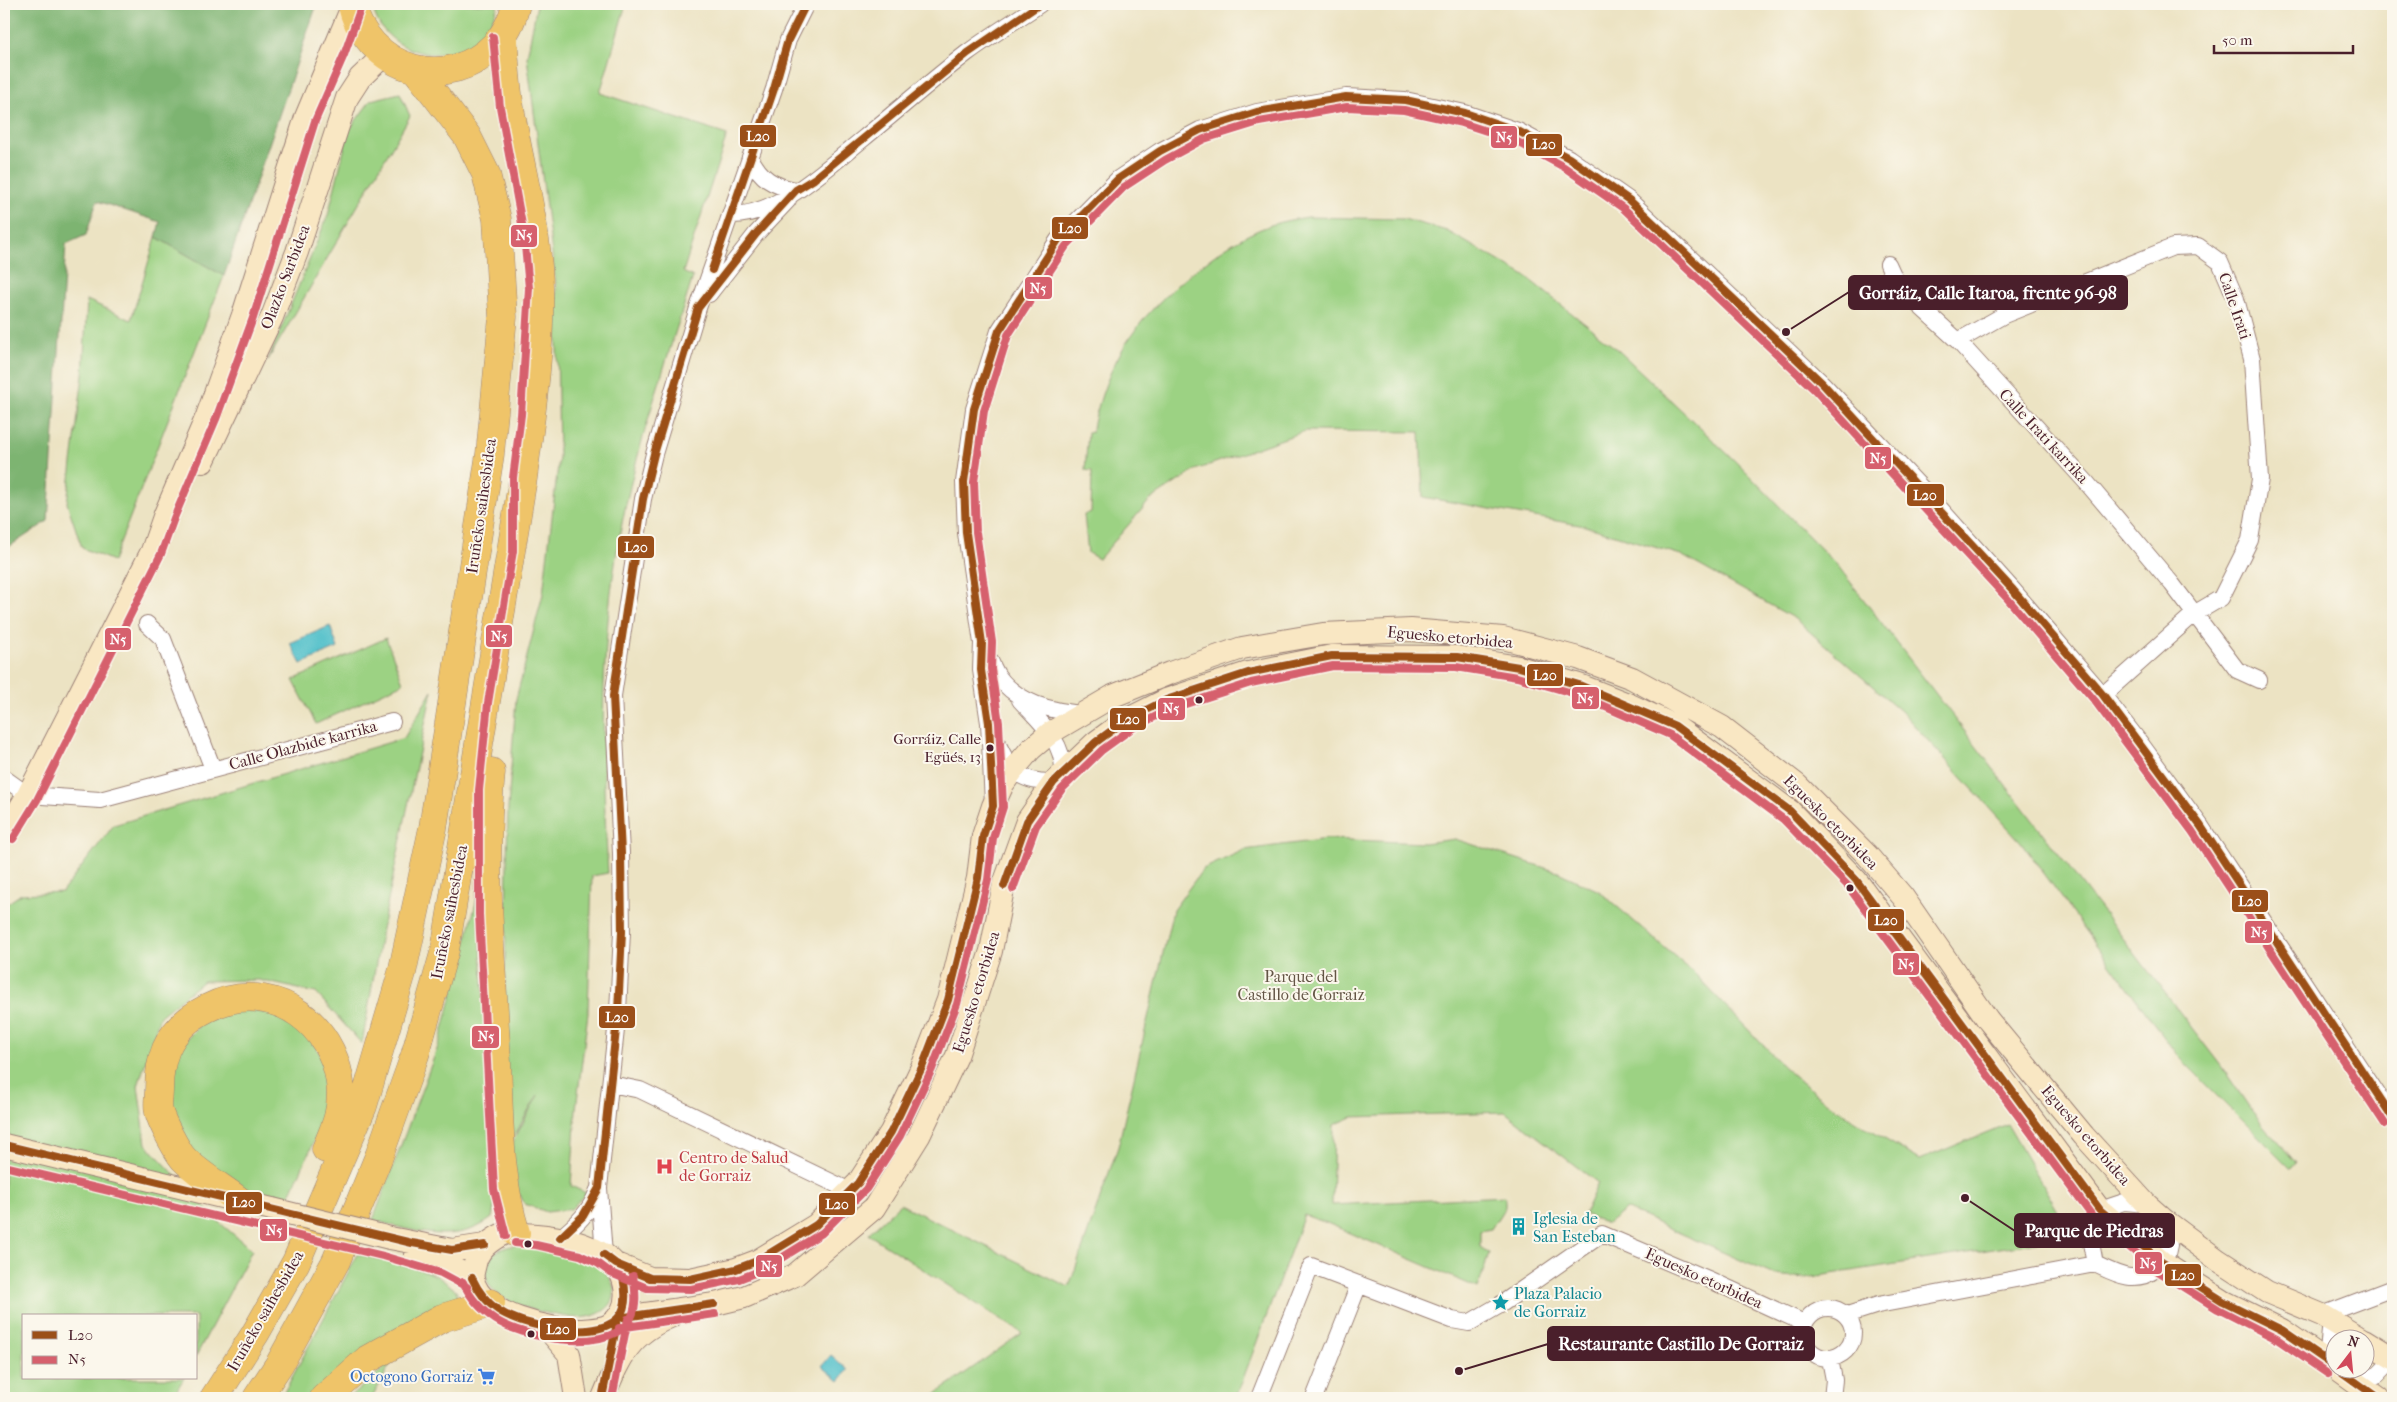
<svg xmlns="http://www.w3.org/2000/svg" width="2397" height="1402" font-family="'IM FELL French Canon',serif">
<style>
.green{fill:#9cd283;stroke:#737857}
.forest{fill:#7db471;stroke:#646a4e}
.water{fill:#54c1cb;stroke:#4f707b}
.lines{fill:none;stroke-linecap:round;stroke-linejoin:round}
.street-casing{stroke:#9b8177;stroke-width:18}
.secondary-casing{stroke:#9b8177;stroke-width:24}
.highway-casing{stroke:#9b8177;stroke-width:29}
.street{stroke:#fff;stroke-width:16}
.secondary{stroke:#f9e7c3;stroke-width:22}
.highway{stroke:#efc469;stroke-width:28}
.secondary-bridge-casing{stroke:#9b8177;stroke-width:24;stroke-linecap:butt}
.secondary-bridge{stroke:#f9e7c3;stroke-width:22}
.bus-1-casing{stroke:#fbf7ec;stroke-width:11}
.bus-2-casing{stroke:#fbf7ec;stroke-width:11}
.bus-1{stroke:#9b4f19;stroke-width:8}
.bus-2{stroke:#d6606d;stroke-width:8}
.bus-dot{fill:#4a1f2b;stroke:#fbf7ec;stroke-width:2}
.labels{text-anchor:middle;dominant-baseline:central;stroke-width:4;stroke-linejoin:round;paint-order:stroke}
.bus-label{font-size:15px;fill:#4a1f2b;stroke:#fbf7ec;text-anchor:end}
.street-label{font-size:16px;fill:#4a1f2b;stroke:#fbf7ec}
.park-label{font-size:16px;fill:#635545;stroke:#fbf7ec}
.health-label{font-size:16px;fill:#be3a42;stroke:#fbf7ec;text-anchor:start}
.culture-label{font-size:16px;fill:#0d838f;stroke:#fbf7ec;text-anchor:start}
.shop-label{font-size:16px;fill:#366cbe;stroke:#fbf7ec;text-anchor:end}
.leader{fill:none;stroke:#4a1f2b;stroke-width:2}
.callout-dot{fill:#4a1f2b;stroke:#fbf7ec;stroke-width:2}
.callout{fill:#4a1f2b;stroke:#4a1f2b;stroke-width:2}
.callout-label{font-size:18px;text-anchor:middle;font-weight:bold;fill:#fff}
.line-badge{stroke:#fbf7ec;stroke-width:2}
.badge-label{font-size:14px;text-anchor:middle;font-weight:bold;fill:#fff}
</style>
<rect width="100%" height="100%" fill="#fbf7ec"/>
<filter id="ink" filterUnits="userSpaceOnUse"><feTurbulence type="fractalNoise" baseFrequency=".02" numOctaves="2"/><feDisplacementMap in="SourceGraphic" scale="10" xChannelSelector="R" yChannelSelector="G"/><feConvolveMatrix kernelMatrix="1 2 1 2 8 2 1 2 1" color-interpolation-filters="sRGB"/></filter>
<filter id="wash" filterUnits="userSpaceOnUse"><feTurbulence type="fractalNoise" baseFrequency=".0096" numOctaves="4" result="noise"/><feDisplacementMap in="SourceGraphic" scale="20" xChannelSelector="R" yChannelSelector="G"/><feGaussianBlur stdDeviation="1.12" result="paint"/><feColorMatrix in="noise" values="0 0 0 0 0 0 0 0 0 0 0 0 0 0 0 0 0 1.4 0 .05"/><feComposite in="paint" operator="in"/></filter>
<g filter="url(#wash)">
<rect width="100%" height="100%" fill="#ece3c3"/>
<path class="green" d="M371 4H498C496 10 494 17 491 22 467 64 407 64 380 25 376 19 374 11 371 4Z
M537 4H626L600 93 727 135 683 272 693 277C664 369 631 461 616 557 599 661 602 768 608 873L592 876 588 1013 576 1109 571 1186 586 1193 571 1209 547 1212 525 1204 517 1191 507 1153 538 1095 502 1156 508 808 516 699 543 594 559 457 556 285 527 57Z
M400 93 410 116 268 360 328 215 349 130 371 100Z
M1308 217 1404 219 1447 231 1525 276 1619 351 1736 462 1838 566 2221 1066 2252 1111 2296 1163 2291 1169 2177 1055 2021 842 1901 711 1795 619 1681 555 1585 526 1423 497 1420 432 1305 431 1195 470 1150 500 1099 559 1088 553 1084 515 1091 512 1092 471 1085 470 1088 433 1092 432C1107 361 1135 320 1190 274 1217 253 1238 237 1271 225 1282 221 1296 219 1308 217Z
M156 237 224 276 113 561 82 548 67 503 83 375 87 300 131 320Z
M386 638 403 683 316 724 293 680Z
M432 691 382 929 362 1044 316 993 259 980 203 981 160 1016 138 1086 146 1144 220 1223 252 1250 196 1356V1316H24V1378H184L172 1398H4V906L21 894 62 892 114 825 404 738Z
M1328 839 1424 843 1455 839 1558 872 1599 891 1694 973 1784 1067 1816 1094 1856 1122 1920 1160 2007 1124 2066 1225 2051 1239 2026 1244 1805 1278 1774 1275 1626 1209 1607 1224 1584 1214 1598 1183 1505 1112 1352 1117 1334 1125 1332 1205 1505 1196V1207L1491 1229 1480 1231V1247L1489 1253 1478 1288 1327 1223 1304 1215 1236 1398H930L1022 1333 868 1234 900 1204 1069 1287 1118 1147 1173 910 1203 869 1244 850Z
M478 895 496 1197 492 1218C456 1246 413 1231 373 1220L440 1041Z
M237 1010C265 1011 278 1014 300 1031 357 1073 310 1147 289 1197L251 1192 217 1175 189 1150 168 1108 178 1049 201 1023Z
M517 1245C537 1248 586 1254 601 1268 632 1297 604 1322 569 1317 544 1313 475 1302 487 1264 492 1250 504 1247 517 1245Z
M358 1254 418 1269 437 1276 456 1290 458 1297 429 1314 311 1398H281Z
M392 1361 372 1398H349Z"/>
<path class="forest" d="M4 4H317L224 276 156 237 160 222 97 201 86 235 66 244 48 521 4 550Z"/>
<path class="water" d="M330 626 338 648 301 664 290 643Z
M831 1355 848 1370 839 1381 822 1366Z"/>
</g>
<g filter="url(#ink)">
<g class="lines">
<defs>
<path id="street" d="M750 157C761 179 773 186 796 190
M731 215C778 216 829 166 864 138 898 110 932 80 967 53 990 36 1016 20 1040 4
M1888 264 1898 286 1958 341 2087 483 2172 584 2237 670 2259 680
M709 294 756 234 788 200
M1958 341 2004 315 2173 247 2198 246 2220 262 2236 299 2252 359 2260 479 2250 540 2221 598 2194 614 2103 695
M147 624 163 639 213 769
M983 645C988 655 992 667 998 676 1018 704 1051 711 1084 714
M1020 700C1040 722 1064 741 1063 772
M994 735C1007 767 1016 783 1054 782
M4 778 28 795 100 800 392 722
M993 803 989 723 981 670 982 643 966 533 964 482 974 409 999 331 1058 240 1118 179 1160 151 1200 130 1257 112 1346 97 1405 100 1465 113 1518 131 1569 158 1629 200 1822 383 1928 495 2013 590 2103 695 2141 744 2200 825 2393 1118
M611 1084 640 1090 850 1191
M2146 1204 2124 1202 2100 1210 2088 1227 2095 1264C2116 1274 2135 1285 2156 1269 2163 1263 2168 1255 2169 1246 2169 1238 2165 1227 2163 1219
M560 1238C577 1224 590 1212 598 1190
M604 1255 599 1188 618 1011 622 932 621 853 613 696 643 499 654 454 698 308 774 89 788 40 806 4
M1803 1333a25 25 0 1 1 50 0a25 25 0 1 1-50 0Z
M1847 1315 1878 1305 2095 1264
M2322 1315 2393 1288
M1830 1359 1834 1380 1832 1398
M2327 1362 2331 1320
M2358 1383 2377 1375 2393 1359
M1259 1398 1311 1266 1452 1320 1469 1323 1500 1305 1602 1234 1708 1279 1804 1323
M1314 1398 1359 1284"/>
<path id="secondary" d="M203 462 272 317 297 252 347 98 360 78 384 55
M4 834 28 795 152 551 165 514 207 416 243 315 306 117 352 7
M4 1145 272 1209
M505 1233C538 1234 576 1237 605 1255 628 1270 635 1309 609 1325 602 1329 592 1329 583 1330 553 1331 479 1315 473 1279 472 1275 474 1268 475 1264 478 1248 492 1239 505 1233Z
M390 1238 452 1250 485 1245
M416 1255 445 1264 472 1278
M616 1264 650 1278 690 1279 736 1269 757 1261 816 1225 858 1183 891 1132 923 1065 948 1000 978 878 983 836 993 806 1003 784 1013 770 1031 749 1050 733 1113 696 1170 673 1242 648 1323 634 1411 630 1503 638 1578 658 1632 678 1722 727 1797 785 1867 855 1903 897 1988 1020 2084 1136 2146 1204 2163 1219 2218 1260 2267 1292 2322 1315 2363 1340
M618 1318 715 1304 744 1297 795 1275 874 1208 919 1136 957 1056 991 951 1004 884 1027 821 1054 782 1096 742 1126 720 1166 700 1248 673 1332 656 1457 657 1519 667 1579 685 1630 705 1675 726 1790 811 1856 880 2100 1210 2163 1263 2223 1301 2282 1330 2334 1366
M546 1327 569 1354 576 1398
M2364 1340 2393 1358
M2339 1370 2378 1398
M603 1398C620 1357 629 1334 672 1316"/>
<path id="highway" d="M352 4C354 18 363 33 373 44 420 94 502 71 516 4
M491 772C482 863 491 955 496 1045 500 1108 497 1173 516 1233
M241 1202C223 1188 200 1175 184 1159 178 1153 161 1121 159 1112 157 1106 159 1096 159 1090 159 1077 161 1061 166 1049 181 1014 228 992 264 999 317 1008 351 1066 338 1117 335 1128 330 1139 326 1149
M214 1398 255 1334 296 1262 363 1106 402 973 433 828 490 454 503 317 497 219 486 174 467 136 416 70
M257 1398 280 1363 336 1261 379 1156 415 1055 445 950 523 478C531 416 541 351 539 288 538 228 520 168 510 108 506 84 505 60 503 36
M324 1398 368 1359 442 1318 491 1303"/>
</defs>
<use href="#street" class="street-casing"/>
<use href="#secondary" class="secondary-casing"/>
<use href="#highway" class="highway-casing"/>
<use href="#street" class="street"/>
<use href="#secondary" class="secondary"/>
<use href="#highway" class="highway"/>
<defs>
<path id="secondary-bridge" d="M272 1209 390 1238"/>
</defs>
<use href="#secondary-bridge" class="secondary-bridge-casing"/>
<use href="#secondary-bridge" class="secondary-bridge"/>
<defs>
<path id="bus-1" d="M712 270 774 89 788 40 806 4
M1004 886 1027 821 1054 782 1096 742 1126 720 1166 700 1248 673 1332 656 1457 657 1519 667 1579 685 1675 726 1790 811 1856 880 2100 1210 2163 1263 2223 1301 2282 1330 2334 1366
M4 1145 412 1243 452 1250 485 1245
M560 1238 583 1216 599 1188 618 1011 622 932 621 853 613 696 643 499 654 454 698 308 756 234 796 190 814 179 968 53 1040 4
M604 1255 616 1264 650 1278 690 1279 736 1269 757 1261 816 1225 858 1183 891 1132 923 1065 948 1000 978 878 983 836 993 806 989 723 981 670 982 643 966 533 964 482 974 409 999 331 1058 240 1118 179 1160 151 1200 130 1257 112 1346 97 1405 100 1465 113 1518 131 1569 158 1629 200 1822 383 2013 590 2103 695 2200 825 2393 1118
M472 1278C478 1291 486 1302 498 1310 523 1327 595 1342 618 1318 628 1307 626 1291 623 1278
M618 1318 714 1304
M2339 1370 2378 1398
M602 1398 618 1318"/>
<path id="bus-2" d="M493 37 500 107 524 235 529 288 521 415 513 478V551L488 703 479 790V914L494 1189 506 1236
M13 839 37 800 161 554 174 518 216 419 253 318 315 121 344 55 361 7
M1013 889 1036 826 1062 789 1102 750 1131 729 1170 709 1251 683 1333 666 1456 667 1517 677 1576 694 1670 735 1783 819 1848 886 2093 1217 2158 1271 2218 1309 2277 1339 2328 1374
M4 1166 383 1256 441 1273 467 1287
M515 1243 536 1245 580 1255 599 1264 611 1273 647 1288 691 1289 739 1279 762 1270 822 1233 866 1189 900 1136 932 1069 957 1004 988 880 993 838 1003 807 999 723 991 669 992 642 976 532 974 482 984 411 1008 335 1066 246 1124 187 1165 160 1204 139 1259 122 1347 107 1404 110 1462 123 1514 140 1564 167 1623 208 1815 390 2006 597 2095 701 2192 831 2385 1124
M463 1282C470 1298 481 1310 496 1320 524 1338 602 1353 627 1324 638 1311 636 1292 633 1276
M619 1328 715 1314
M612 1398 628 1319"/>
</defs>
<use href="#bus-1" class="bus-1-casing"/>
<use href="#bus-2" class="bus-2-casing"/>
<use href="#bus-1" class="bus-1"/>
<use href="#bus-2" class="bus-2"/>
</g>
</g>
<defs>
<symbol id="hospital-bare" viewBox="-9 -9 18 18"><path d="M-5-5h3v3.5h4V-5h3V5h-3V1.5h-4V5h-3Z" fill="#e0444e" stroke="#fbf7ec" stroke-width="2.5" paint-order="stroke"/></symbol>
<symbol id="building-bare" viewBox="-9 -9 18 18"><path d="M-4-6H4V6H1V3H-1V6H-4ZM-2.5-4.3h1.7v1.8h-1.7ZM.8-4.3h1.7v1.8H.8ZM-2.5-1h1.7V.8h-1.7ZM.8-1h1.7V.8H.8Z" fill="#0f9aa8" stroke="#fbf7ec" stroke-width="2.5" paint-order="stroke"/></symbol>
<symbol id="sight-bare" viewBox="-9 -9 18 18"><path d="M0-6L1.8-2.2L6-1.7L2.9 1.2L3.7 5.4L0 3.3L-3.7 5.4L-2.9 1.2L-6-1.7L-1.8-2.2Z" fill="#0f9aa8" stroke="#fbf7ec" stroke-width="2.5" paint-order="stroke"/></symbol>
<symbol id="supermarket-bare" viewBox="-9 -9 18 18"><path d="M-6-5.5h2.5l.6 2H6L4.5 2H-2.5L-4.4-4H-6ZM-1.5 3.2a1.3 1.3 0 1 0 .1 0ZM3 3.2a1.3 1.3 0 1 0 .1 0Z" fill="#3f7fe0" stroke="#fbf7ec" stroke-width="2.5" paint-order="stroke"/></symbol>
</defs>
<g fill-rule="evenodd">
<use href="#hospital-bare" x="652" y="1154" width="25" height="25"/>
<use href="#building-bare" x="1506" y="1214" width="25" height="25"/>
<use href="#sight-bare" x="1488" y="1290" width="25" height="25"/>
<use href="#supermarket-bare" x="474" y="1364" width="25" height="25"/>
</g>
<g class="bus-dot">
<circle cx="1199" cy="700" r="4.5"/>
<circle cx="990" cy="748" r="4.5"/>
<circle cx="1850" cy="888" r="4.5"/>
<circle cx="528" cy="1244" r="4.5"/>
<circle cx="531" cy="1334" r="4.5"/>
</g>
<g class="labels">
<g class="bus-label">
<text x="981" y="739">Gorráiz, Calle<tspan x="981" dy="18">Egüés, 13</tspan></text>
</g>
<g class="street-label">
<text transform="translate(285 277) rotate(-69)">Olazko Sarbidea</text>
<text transform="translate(2235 306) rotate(71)">Calle Irati</text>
<text transform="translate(2044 436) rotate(47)">Calle Irati karrika</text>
<text transform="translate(481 506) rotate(-82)">Iruñeko saihesbidea</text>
<text transform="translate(1450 637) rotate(5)">Eguesko etorbidea</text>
<text transform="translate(303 745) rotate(-15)">Calle Olazbide karrika</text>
<text transform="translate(1831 822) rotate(45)">Eguesko etorbidea</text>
<text transform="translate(449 912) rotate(-79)">Iruñeko saihesbidea</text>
<text transform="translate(976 992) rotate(-73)">Eguesko etorbidea</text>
<text transform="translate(2086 1135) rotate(49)">Eguesko etorbidea</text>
<text transform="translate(1704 1278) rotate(24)">Eguesko etorbidea</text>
<text transform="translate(265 1311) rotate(-60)">Iruñeko saihesbidea</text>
</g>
<g class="park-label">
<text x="1301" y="976">Parque del<tspan x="1301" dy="18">Castillo de Gorraiz</tspan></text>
</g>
<g class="health-label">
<text x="679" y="1157">Centro de Salud<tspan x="679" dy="18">de Gorraiz</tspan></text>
</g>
<g class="culture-label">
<text x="1533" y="1218">Iglesia de<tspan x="1533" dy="18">San Esteban</tspan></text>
<text x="1514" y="1293">Plaza Palacio<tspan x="1514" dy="18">de Gorraiz</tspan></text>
</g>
<g class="shop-label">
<text x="473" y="1376">Octogono Gorraiz</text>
</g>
</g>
<path class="leader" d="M1786 332L1849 292M1965 1198L2015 1231M1459 1371L1548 1344"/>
<g class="callout-dot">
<circle cx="1786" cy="332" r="5"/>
<circle cx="1965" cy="1198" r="5"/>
<circle cx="1459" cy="1371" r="5"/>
</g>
<g class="callout">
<rect x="1849" y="276" width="278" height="33" rx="5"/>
<rect x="2015" y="1214" width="159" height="33" rx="5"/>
<rect x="1548" y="1327" width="266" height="33" rx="5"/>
</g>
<g class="callout-label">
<text x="1988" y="299">Gorráiz, Calle Itaroa, frente 96-98</text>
<text x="2094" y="1237">Parque de Piedras</text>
<text x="1681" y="1350">Restaurante Castillo De Gorraiz</text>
</g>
<g class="line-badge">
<rect x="739" y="124" width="38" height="24" rx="5" fill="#9b4f19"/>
<rect x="1490" y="125" width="28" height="24" rx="5" fill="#d6606d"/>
<rect x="1525" y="133" width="38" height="24" rx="5" fill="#9b4f19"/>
<rect x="1051" y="216" width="38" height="24" rx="5" fill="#9b4f19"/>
<rect x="510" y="224" width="28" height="24" rx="5" fill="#d6606d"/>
<rect x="1024" y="276" width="29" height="24" rx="5" fill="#d6606d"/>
<rect x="1864" y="446" width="28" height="24" rx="5" fill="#d6606d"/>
<rect x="1906" y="483" width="39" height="24" rx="5" fill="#9b4f19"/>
<rect x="617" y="535" width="38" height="24" rx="5" fill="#9b4f19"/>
<rect x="485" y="624" width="28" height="24" rx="5" fill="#d6606d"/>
<rect x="104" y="627" width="28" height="24" rx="5" fill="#d6606d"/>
<rect x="1526" y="663" width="38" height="24" rx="5" fill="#9b4f19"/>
<rect x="1571" y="686" width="29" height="24" rx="5" fill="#d6606d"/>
<rect x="1157" y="697" width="29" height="24" rx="5" fill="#d6606d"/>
<rect x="1109" y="707" width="38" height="24" rx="5" fill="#9b4f19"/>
<rect x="2231" y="889" width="38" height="24" rx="5" fill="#9b4f19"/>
<rect x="1867" y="908" width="38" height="24" rx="5" fill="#9b4f19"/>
<rect x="2244" y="920" width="29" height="24" rx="5" fill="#d6606d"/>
<rect x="1892" y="952" width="28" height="24" rx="5" fill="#d6606d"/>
<rect x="598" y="1005" width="38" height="24" rx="5" fill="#9b4f19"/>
<rect x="471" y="1025" width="29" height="24" rx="5" fill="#d6606d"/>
<rect x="225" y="1191" width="38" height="24" rx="5" fill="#9b4f19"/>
<rect x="818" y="1192" width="38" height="24" rx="5" fill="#9b4f19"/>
<rect x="259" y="1218" width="29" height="24" rx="5" fill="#d6606d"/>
<rect x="2134" y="1251" width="29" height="24" rx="5" fill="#d6606d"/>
<rect x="755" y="1254" width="28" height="24" rx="5" fill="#d6606d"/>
<rect x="2164" y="1263" width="38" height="24" rx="5" fill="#9b4f19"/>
<rect x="539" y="1317" width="38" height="24" rx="5" fill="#9b4f19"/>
</g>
<g class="badge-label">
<text x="758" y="141">L20</text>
<text x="1504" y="142">N5</text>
<text x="1544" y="149">L20</text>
<text x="1070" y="233">L20</text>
<text x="524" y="240">N5</text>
<text x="1038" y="293">N5</text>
<text x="1878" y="463">N5</text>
<text x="1925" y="500">L20</text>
<text x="636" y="552">L20</text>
<text x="499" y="641">N5</text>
<text x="118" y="644">N5</text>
<text x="1545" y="680">L20</text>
<text x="1585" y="703">N5</text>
<text x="1171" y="713">N5</text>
<text x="1128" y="724">L20</text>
<text x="2250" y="906">L20</text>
<text x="1886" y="925">L20</text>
<text x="2259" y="937">N5</text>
<text x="1906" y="969">N5</text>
<text x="617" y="1022">L20</text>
<text x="486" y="1041">N5</text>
<text x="244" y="1207">L20</text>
<text x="837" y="1209">L20</text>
<text x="274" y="1235">N5</text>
<text x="2148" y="1268">N5</text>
<text x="769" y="1271">N5</text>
<text x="2183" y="1280">L20</text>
<text x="558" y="1334">L20</text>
</g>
<rect width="2397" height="1402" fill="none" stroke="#fbf7ec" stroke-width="20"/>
<rect x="22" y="1314" width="175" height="65" fill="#fbf7ec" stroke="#b4a19f"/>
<rect x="32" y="1331" width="25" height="8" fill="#9b4f19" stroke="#b4a19f"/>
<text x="68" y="1340" font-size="15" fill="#4a1f2b">L20</text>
<rect x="32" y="1356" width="25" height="8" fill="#d6606d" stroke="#b4a19f"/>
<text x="68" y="1364" font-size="15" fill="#4a1f2b">N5</text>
<g transform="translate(2350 1354) rotate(16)"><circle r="24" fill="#fbf7ec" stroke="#b4a19f"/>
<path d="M0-4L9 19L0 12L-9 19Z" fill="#d1495b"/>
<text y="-8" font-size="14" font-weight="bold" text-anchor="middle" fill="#4a1f2b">N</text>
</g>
<path d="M2214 45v8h139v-8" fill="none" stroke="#4a1f2b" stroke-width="2.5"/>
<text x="2222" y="45" font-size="15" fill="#4a1f2b" stroke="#fbf7ec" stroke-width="4" paint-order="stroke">50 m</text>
</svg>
